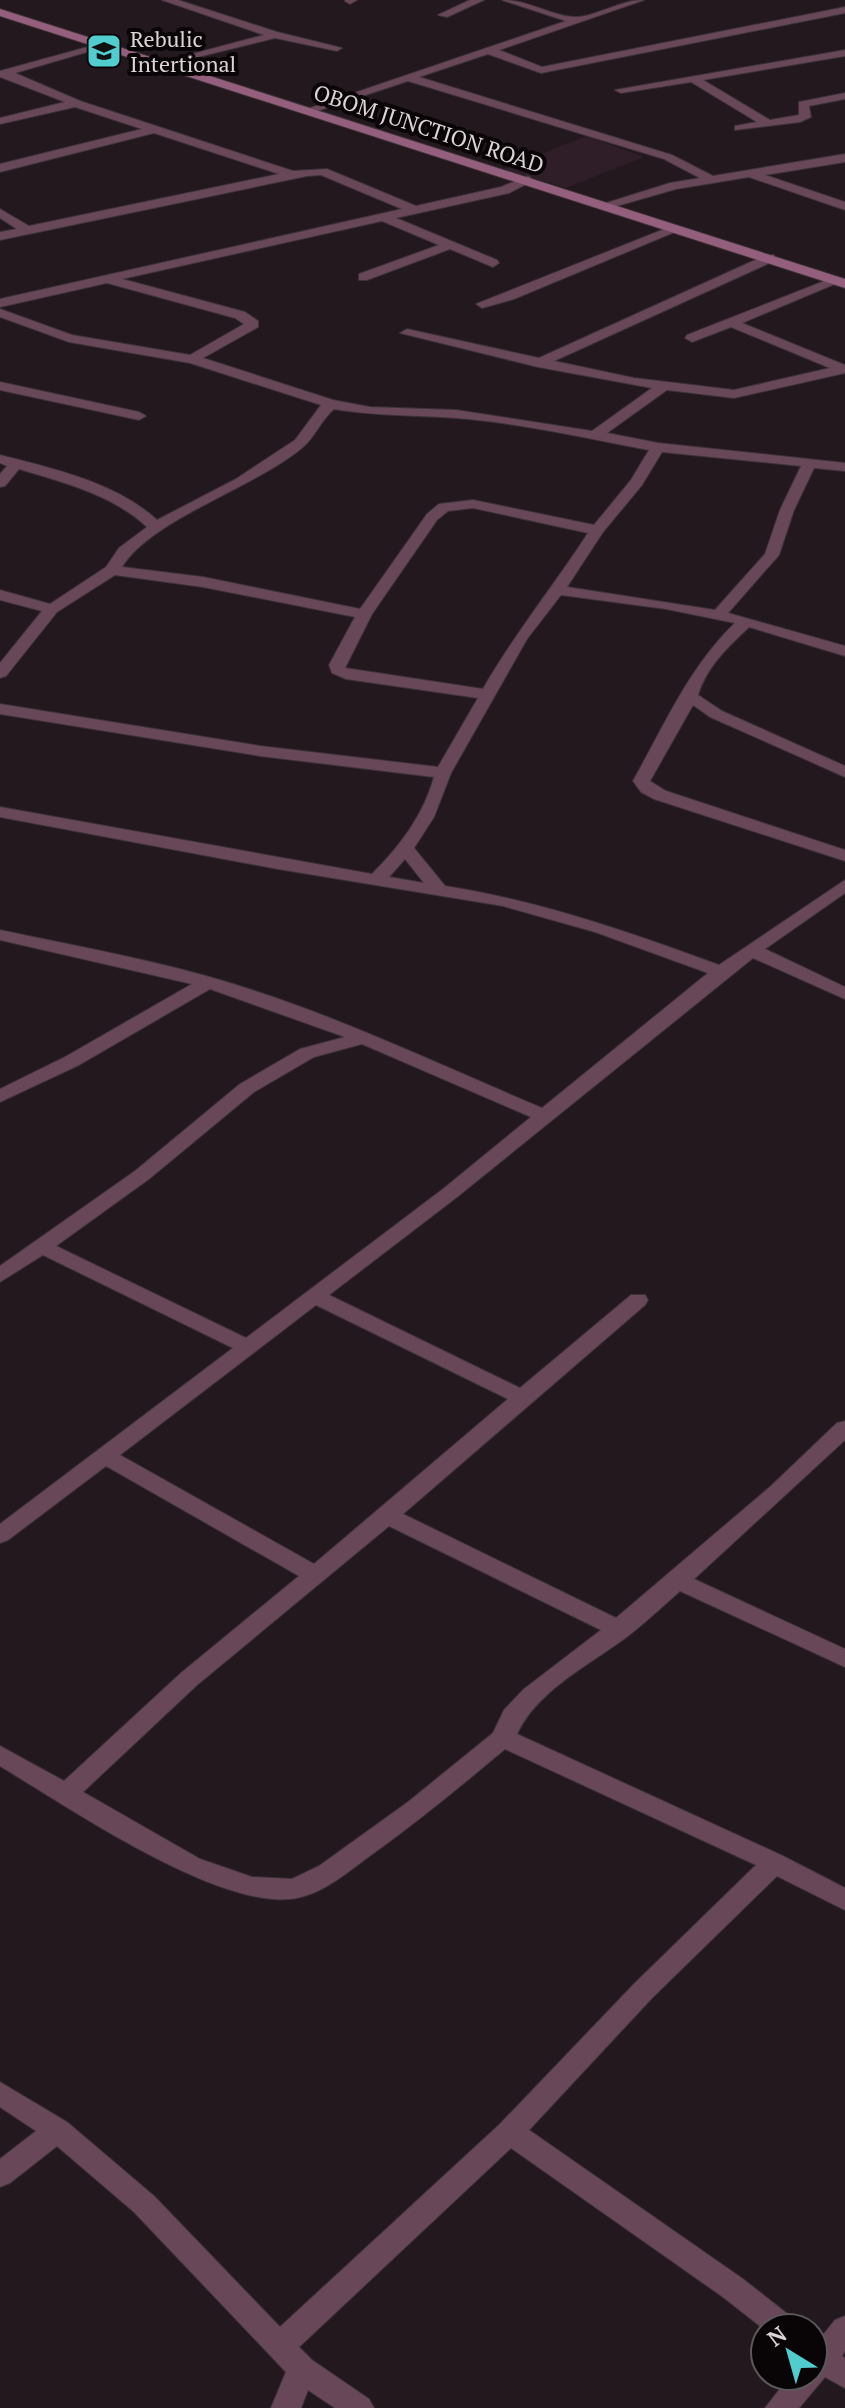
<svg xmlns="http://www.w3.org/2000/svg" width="845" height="2408" font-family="'PT Serif',serif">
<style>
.built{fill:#2f1d27}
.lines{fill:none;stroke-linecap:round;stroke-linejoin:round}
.minor-casing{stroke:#3d3238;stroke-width:2}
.secondary-casing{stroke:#3d3238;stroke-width:2}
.minor{fill:#684759;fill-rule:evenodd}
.secondary{fill:#945f7c;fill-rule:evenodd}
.labels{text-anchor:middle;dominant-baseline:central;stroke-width:8;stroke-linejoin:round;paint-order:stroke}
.far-poi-label{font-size:22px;fill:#dcd4d8;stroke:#090507;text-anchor:start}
.far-street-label{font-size:22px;fill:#dcd4d8;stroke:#090507}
</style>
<rect width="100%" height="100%" fill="#23181e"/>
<path class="built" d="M586 136 644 157 566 188 504 169Z"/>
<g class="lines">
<defs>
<path id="minor" d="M162 0H178L277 32 342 48 337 51 275 38 162 66V62L264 35Z
M357 0 350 4 345 1V0Z
M470 0H484L447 17 438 15Z
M502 0C529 0 554 17 576 17 596 17 619 0 644 0L499 50 542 67 845 7V13L541 73 488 54 419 77 672 155 713 176 845 154V162L765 175 845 202V210L749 177 676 189 603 210V204L670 183 700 178 664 159 408 81 314 112 304 110 566 21Z
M102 43 111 45 15 73 80 101 293 171 327 169 416 206 501 187 528 176 534 180 509 193 396 218 497 260 499 263 493 267 450 249 367 280H359V274L439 245 382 221 122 279 245 312 258 321V327L203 358 333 400 370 407 456 410 592 431 652 388 538 367 400 333 407 329 539 358 766 255H774V261L554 361 634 378 734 390 830 368 731 327 692 342 685 338 687 335 832 278 842 281 742 323 845 365V373L734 398 667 390 607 433 658 443 845 463V471L814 468 794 510 779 555 728 613 845 646V656L749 627C728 647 707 666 698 695L722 711 845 766V777L710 717 693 705 650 781 666 791 845 850V861L654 799 641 792 633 781C664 726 689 667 735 623L666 609 561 595 527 639 451 773 434 817 414 848 445 886C540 901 629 932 719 965L845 880V893L765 949 845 987V999L753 958 457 1197 329 1295 520 1388 631 1295H645L648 1300 645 1305 403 1514 616 1618 771 1486 837 1423 845 1421V1440L694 1579 845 1649V1667L680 1591C663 1606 645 1623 628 1636 591 1664 537 1690 517 1734L783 1856 845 1888V1910L777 1876 652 1998 529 2130 743 2279 794 2319 798 2328 765 2330 723 2297 511 2148 299 2347 312 2360 369 2399 374 2408H335L308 2390 301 2408H271L286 2372 134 2212 57 2146 10 2183 0 2187V2159L36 2131 0 2107V2082L67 2122 154 2196 280 2327 500 2124 634 1984 756 1865 505 1749C461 1786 417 1822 371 1855 349 1871 324 1893 297 1898 222 1913 67 1806 0 1766V1746L64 1781 181 1673 299 1576 106 1466 8 1540 0 1543V1524L233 1348 43 1255 0 1282V1266L135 1171 240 1084 300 1049 345 1037 210 989 79 1065 0 1102V1089L65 1057 192 984 0 940V930C85 948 172 963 255 991 353 1023 447 1068 542 1108L708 973 595 932 503 906 278 869 0 817V807L372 874C400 846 423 816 434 777L260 756 0 714V704L260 746 438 767 478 698 346 679 332 673 329 665 355 617 203 587 115 575 57 612 6 676 0 678V663L42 611 0 600V590L50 604 106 567 119 548 147 527C113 495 63 482 19 469L5 486 0 487V474L7 466 0 463V455C52 468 117 483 157 520L236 479 295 440 321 405 190 363 69 342 0 317V309L72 335 190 355 244 324 235 318 107 283 0 307V299L402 209 321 175 307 176 0 240V232L17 229 0 218V209L29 226 279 174 154 133 0 172V164L142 129 75 107 0 124V118L65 102 0 77V71ZM334 409C375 416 415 415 456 418 521 423 585 438 649 450L631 480 594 525 473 500 439 504 427 514 360 609 203 577 122 567C151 519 255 488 303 447 315 437 321 420 334 409ZM662 452 801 466 780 510 765 554 715 610 567 587 603 532 642 485ZM473 508 588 533C553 587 515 633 483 689L345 668 372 614 437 520 448 511ZM405 859 424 883 389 877ZM362 1044 531 1117 443 1189 246 1338 56 1246 149 1179 254 1092 314 1057ZM316 1305 508 1399 314 1564 120 1455ZM389 1526 601 1630 524 1689 504 1710 493 1733 408 1802 319 1866 292 1879 252 1877 200 1859 83 1792 197 1685Z
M845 50V56L703 80 770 120 799 115V102L845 93V99L809 106 811 117 800 122 735 130V126L757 122 691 82 621 93 615 90Z
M672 226 682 229 514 299 482 308 476 304Z
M0 382 139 412 146 416 139 420 0 390Z
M845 2316V2351L842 2356 845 2358V2388L825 2377 799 2408H765L790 2376H813V2338L819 2340 835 2320Z"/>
<path id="secondary" d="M0 9 845 279V288L0 16Z"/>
</defs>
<use href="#minor" class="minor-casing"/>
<use href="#secondary" class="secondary-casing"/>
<use href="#minor" class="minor"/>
<use href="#secondary" class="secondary"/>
</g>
<defs>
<symbol id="school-square" viewBox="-11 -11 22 22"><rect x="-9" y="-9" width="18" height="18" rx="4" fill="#52cdce" stroke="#090507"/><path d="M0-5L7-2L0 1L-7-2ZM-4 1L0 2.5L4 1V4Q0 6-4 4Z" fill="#111"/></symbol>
</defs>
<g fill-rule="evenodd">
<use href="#school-square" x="84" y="31" width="40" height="40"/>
</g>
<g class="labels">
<g class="far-poi-label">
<text x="130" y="38">Rebulic<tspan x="130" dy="25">Intertional</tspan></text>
</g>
<g class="far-street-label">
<text transform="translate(429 128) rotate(18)">OBOM JUNCTION ROAD</text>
</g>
</g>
<g transform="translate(789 2352) rotate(323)"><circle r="38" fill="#090507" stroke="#5d585b" stroke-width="2"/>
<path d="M0-6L14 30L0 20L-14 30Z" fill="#52cdce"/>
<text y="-12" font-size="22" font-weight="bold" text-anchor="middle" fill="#dcd4d8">N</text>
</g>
</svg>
